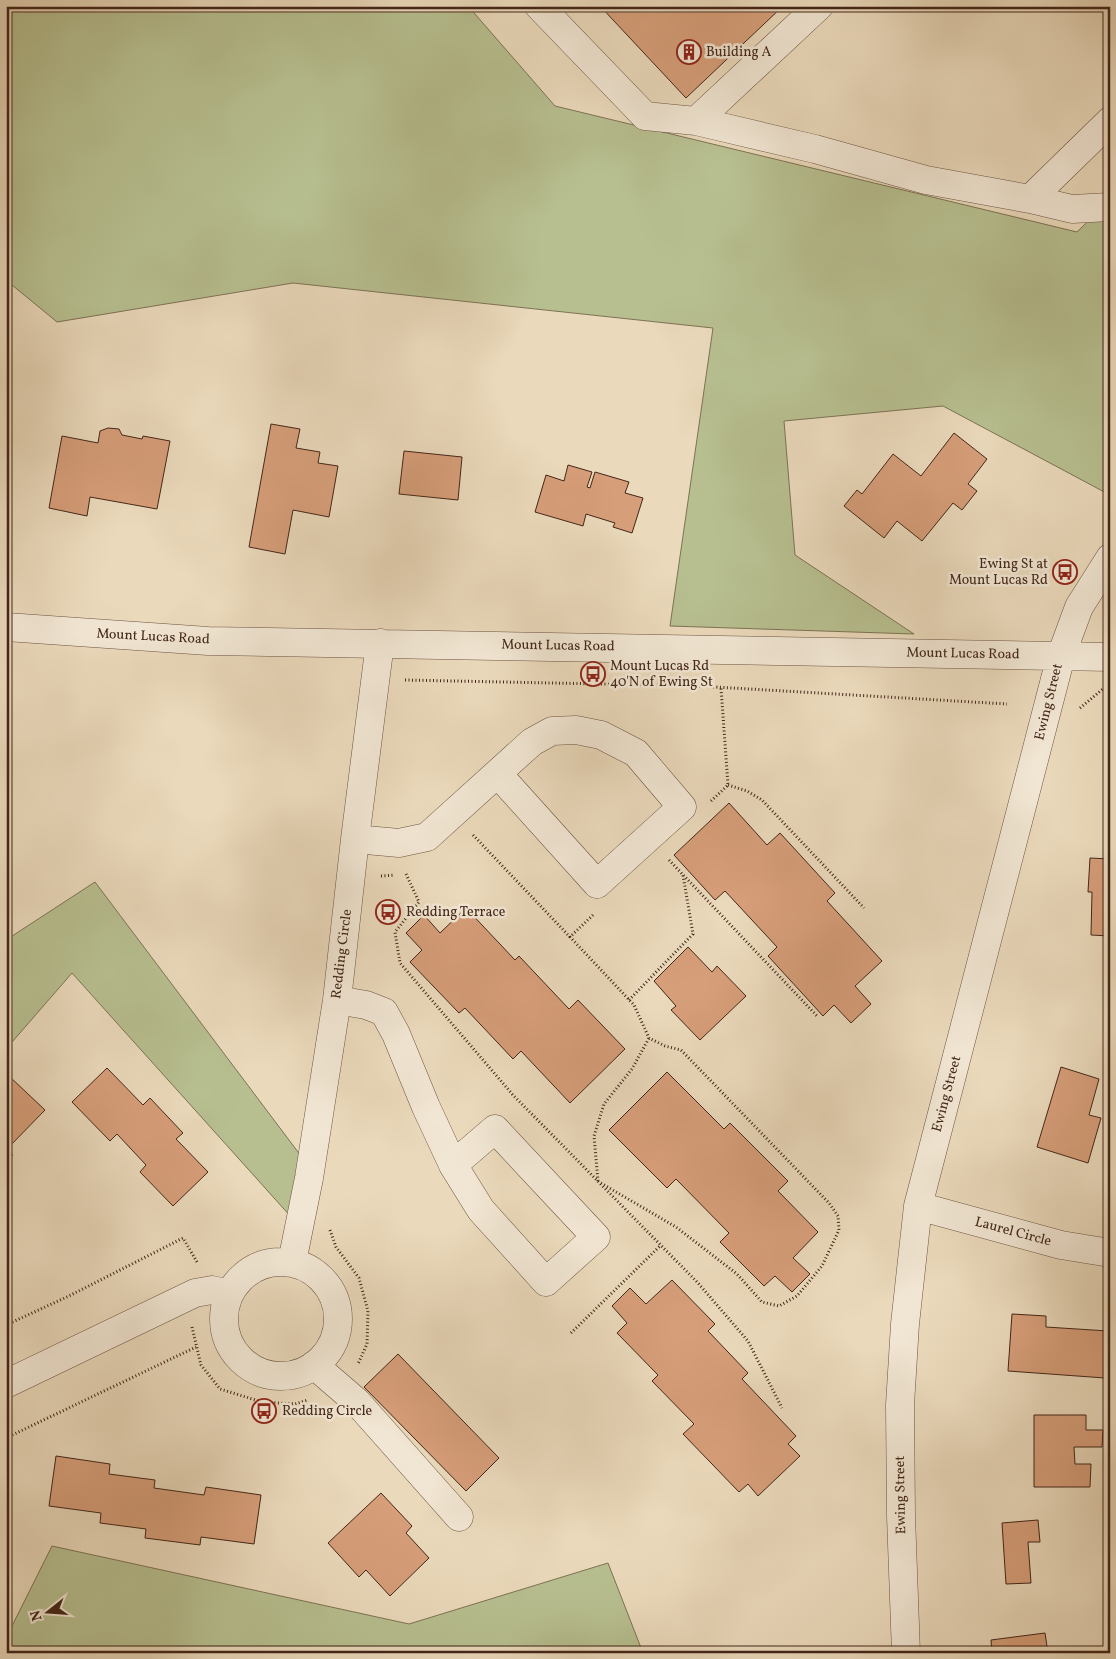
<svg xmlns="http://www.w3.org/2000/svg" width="1116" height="1659" font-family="Vollkorn,serif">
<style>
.green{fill:#b7bf90;stroke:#7d7254}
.building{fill:#d69e79;stroke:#432619}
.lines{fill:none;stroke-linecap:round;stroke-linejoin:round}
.minor-casing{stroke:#6d5342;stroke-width:29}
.path{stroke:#432619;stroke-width:3;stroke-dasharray:1 2.5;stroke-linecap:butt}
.minor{stroke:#f1e6d3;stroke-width:28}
.labels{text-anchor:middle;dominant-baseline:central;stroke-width:5;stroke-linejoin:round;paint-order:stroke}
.poi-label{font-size:14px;fill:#432619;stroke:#f1e6d3;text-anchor:start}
.street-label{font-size:14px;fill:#432619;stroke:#f1e6d3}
</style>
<rect width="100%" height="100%" fill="#ead9bb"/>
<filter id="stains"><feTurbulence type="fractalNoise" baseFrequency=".004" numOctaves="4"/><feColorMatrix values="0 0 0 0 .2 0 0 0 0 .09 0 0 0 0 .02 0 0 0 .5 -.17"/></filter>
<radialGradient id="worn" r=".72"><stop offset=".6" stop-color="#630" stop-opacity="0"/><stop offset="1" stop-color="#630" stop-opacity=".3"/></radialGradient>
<path class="green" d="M6 6H468L555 106 1077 232 1110 200V495L943 406 784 421 795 555 914 634 670 626 713 328 293 283 57 322 6 280Z
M95 882 301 1156 292 1218 72 973 6 1049V940Z
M52 1546 409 1624 608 1563 643 1653H6V1638Z"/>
<path class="building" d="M600 6H783L686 98Z
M271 424 300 429 296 448 320 452 318 463 338 466 329 517 293 510 285 554 249 547Z
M108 428 119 429 122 435 142 439 143 436 170 441 157 509 90 497 87 516 49 508 62 436 98 443 100 431Z
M954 433 987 459 968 484 977 491 962 510 953 503 922 541 897 521 884 538 844 506 857 490 862 494 893 454 921 476Z
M404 451 462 457 458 500 399 494Z
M568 465 592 472 587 487 590 488 595 472 629 482 625 493 643 498 632 533 613 527 615 523 586 514 583 526 535 512 546 475 564 481Z
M729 803 767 845 780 833 835 893 827 901 882 961 855 986 871 1004 851 1023 834 1005 823 1016 768 956 777 947 725 891 715 900 674 855Z
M1090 858 1110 859V936L1091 935 1092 892H1088Z
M466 908 515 960 519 956 569 1009 578 1000 625 1049 570 1103 521 1051 513 1059 465 1008 459 1013 410 962 422 950 406 933 424 915 440 933Z
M688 947 712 972 717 966 746 996 700 1040 671 1010 676 1006 654 981Z
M1061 1067 1099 1079 1089 1115 1101 1118 1088 1163 1037 1147Z
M107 1068 143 1105 150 1098 183 1133 176 1139 208 1172 173 1206 140 1172 146 1165 117 1134 110 1141 72 1102Z
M667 1072 724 1129 730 1123 788 1181 778 1191 818 1232 793 1258 810 1274 792 1292 775 1276 764 1286 720 1242 729 1233 676 1179 667 1188 609 1130Z
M10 1077 45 1110 7 1149 13 1155 6 1161V1081Z
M672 1280 715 1324 708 1331 748 1373 742 1379 796 1436 788 1444 800 1456 758 1496 748 1484 739 1492 683 1434 694 1424 652 1381 658 1375 617 1333 627 1323 612 1306 630 1288 646 1304Z
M1012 1314 1046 1316V1327L1108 1331 1105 1378 1008 1371Z
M398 1354 499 1458 466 1491 364 1387Z
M1034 1415H1086V1430H1103L1102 1447H1074L1075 1464H1091L1090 1487H1034Z
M56 1456 110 1464 109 1474 155 1480 154 1488 204 1495 206 1487 261 1495 254 1544 201 1537 200 1545 145 1538 146 1529 100 1523 101 1513 49 1506Z
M381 1493 412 1526 406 1533 429 1558 390 1596 366 1570 359 1577 328 1543Z
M1038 1520 1040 1542H1028L1031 1583 1006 1584 1002 1523Z
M1045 1633 1048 1653H992L991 1640Z"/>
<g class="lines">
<defs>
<path id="minor" d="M539 6 645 116 696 121 815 149 926 180 1030 199 1072 209 1110 207
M696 121 819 6
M1030 199 1110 121
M6 627 208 641 1110 657
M355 839 399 843 427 837 532 742 552 731 576 730 601 735 636 753 682 807 597 884 498 774
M337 1000 366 1005 384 1012 396 1034 426 1107 453 1165 481 1210 546 1282 596 1237 495 1129 453 1165
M918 1206 1061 1245 1110 1253
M292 1262 309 1178 337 1000 355 839 380 643
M224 1319a57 57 0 1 1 114 0a57 57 0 1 1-114 0Z
M314 1365 357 1402 459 1517
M6 1384 195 1293 212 1290 229 1294
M906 1653 901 1516 900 1405 905 1324 918 1206 1061 656 1079 607 1110 558"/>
</defs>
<use href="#minor" class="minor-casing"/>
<path class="path" d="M405 680 698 686 1007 704
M1080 708 1104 688
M728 785 747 791 762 800 864 908
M711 801 728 785 721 688
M473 835 570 937
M669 860 817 1016
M406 874 419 902 395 932 400 963 513 1095 698 1283 748 1341 782 1408
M381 876 395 875
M593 915 570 937 634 1005 649 1038 665 1046 681 1050 829 1203 838 1216 839 1230 822 1266 797 1296 779 1306 762 1302 737 1274 676 1227 599 1182
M629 1000 693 934 683 875
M598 1181 594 1136 604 1104 632 1069 649 1038
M330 1230 336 1247 359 1278 368 1311 367 1344 358 1364
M6 1325 69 1296 183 1238 197 1262
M192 1327 201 1365 220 1389 262 1402 295 1404 308 1400
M571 1333 661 1245
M6 1438 196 1347"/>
<use href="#minor" class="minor"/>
</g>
<defs>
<symbol id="building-ring" viewBox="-11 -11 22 22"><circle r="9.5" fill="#f1e6d3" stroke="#8f2418" stroke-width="1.5"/><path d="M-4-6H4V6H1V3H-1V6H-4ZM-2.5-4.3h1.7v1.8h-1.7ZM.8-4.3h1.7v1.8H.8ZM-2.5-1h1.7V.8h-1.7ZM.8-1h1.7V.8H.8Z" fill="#8f2418"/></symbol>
<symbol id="bus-ring" viewBox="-11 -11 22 22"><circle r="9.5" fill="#f1e6d3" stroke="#8f2418" stroke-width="1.5"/><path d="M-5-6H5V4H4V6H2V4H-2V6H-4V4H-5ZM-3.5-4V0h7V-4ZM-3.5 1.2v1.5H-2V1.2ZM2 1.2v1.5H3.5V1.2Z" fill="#8f2418"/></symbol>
</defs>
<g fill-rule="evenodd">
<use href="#building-ring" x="675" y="38" width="28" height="28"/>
<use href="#bus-ring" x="1051" y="558" width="28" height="28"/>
<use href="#bus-ring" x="579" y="660" width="28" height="28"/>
<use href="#bus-ring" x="374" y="898" width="28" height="28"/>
<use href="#bus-ring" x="250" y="1397" width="28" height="28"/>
</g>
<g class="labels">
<g class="poi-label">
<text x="706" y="52">Building A</text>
<text x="1048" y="564" text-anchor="end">Ewing St at<tspan x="1048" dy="16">Mount Lucas Rd</tspan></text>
<text x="610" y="666">Mount Lucas Rd<tspan x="610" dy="16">40'N of Ewing St</tspan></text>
<text x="406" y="912">Redding Terrace</text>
<text x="282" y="1411">Redding Circle</text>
</g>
<g class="street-label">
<text transform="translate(153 637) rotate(3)">Mount Lucas Road</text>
<text transform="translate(558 646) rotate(1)">Mount Lucas Road</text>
<text transform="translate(963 654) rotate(1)">Mount Lucas Road</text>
<text transform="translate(1049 702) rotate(-76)">Ewing Street</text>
<text transform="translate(342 954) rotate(-83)">Redding Circle</text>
<text transform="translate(947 1094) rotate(-75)">Ewing Street</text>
<text transform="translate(1013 1232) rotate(15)">Laurel Circle</text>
<text transform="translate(901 1495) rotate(-91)">Ewing Street</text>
</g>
</g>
<rect width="1116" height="1659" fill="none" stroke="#ead9bb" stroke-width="25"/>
<rect x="8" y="8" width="1101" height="1644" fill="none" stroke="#432619" stroke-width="2.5"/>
<rect x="12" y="12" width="1091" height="1634" fill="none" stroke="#432619"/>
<g transform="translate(48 1612) rotate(253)" stroke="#f1e6d3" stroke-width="4" paint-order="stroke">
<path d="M0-4L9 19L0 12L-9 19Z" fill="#432619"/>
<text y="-8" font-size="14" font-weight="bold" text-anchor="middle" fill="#432619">N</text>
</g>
<rect width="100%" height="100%" filter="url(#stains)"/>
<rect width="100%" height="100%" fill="url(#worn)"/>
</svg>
